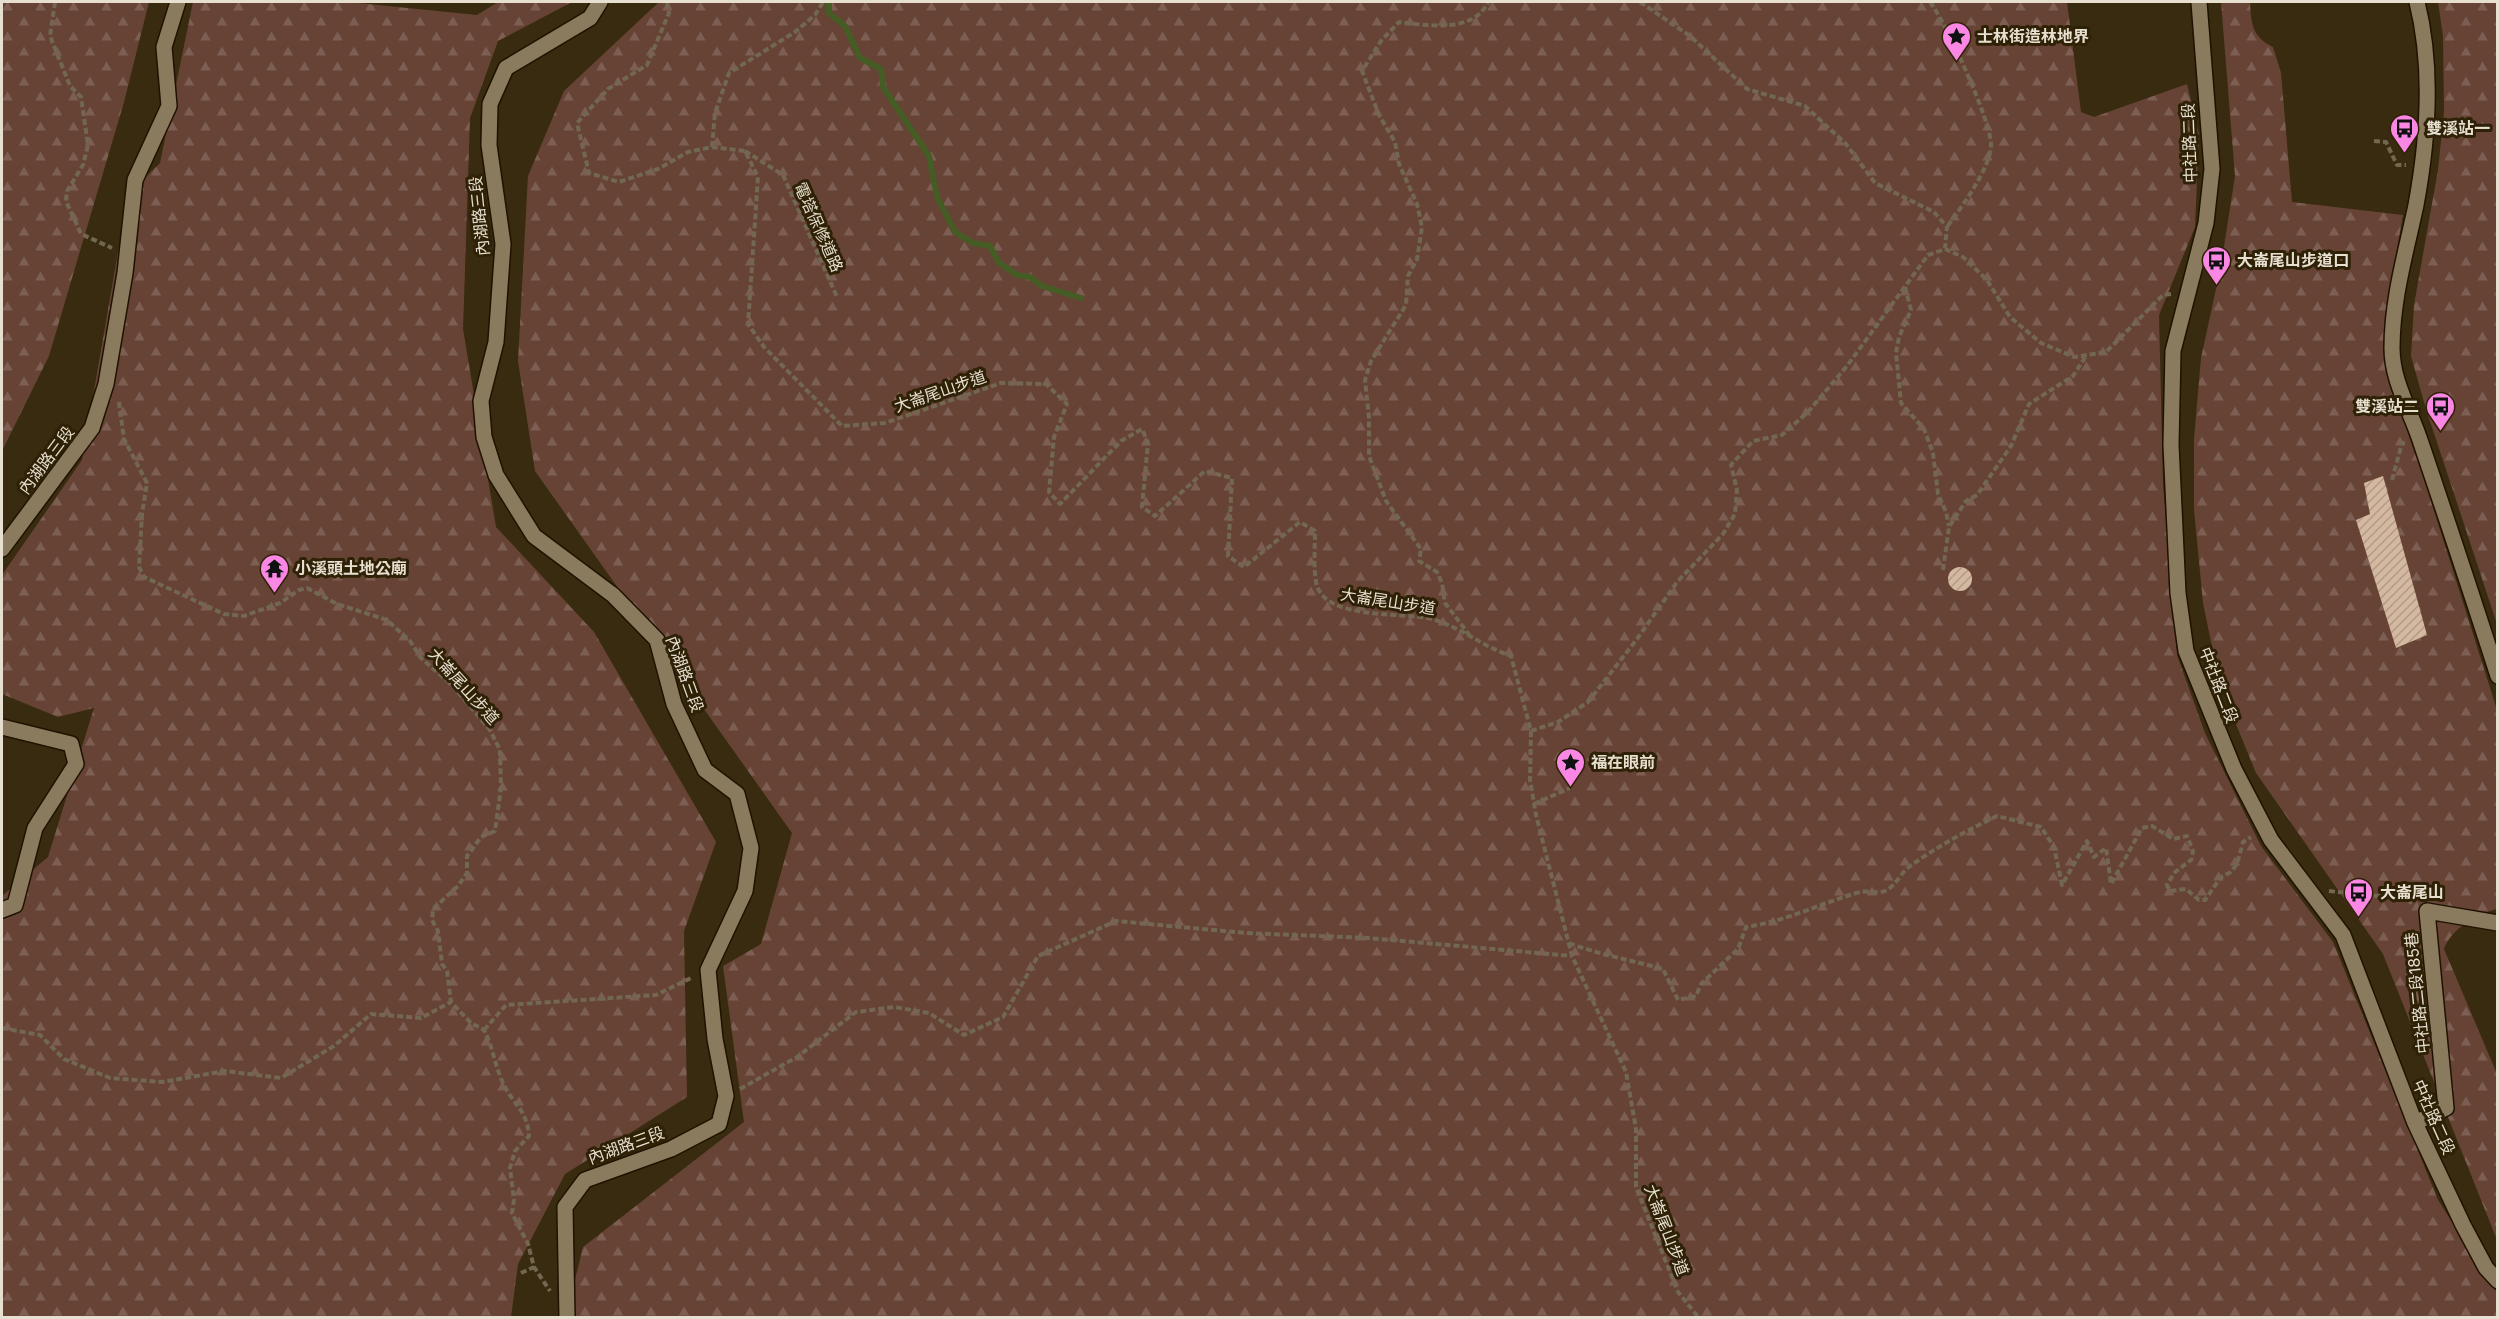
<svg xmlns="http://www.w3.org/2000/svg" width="2499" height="1319" font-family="Inter,'Noto Sans TC',sans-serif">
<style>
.forest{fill:url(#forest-firs)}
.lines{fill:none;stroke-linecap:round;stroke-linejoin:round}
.stream{stroke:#455d25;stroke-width:6}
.building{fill:url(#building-hatch)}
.street-casing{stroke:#1f1300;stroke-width:18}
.path{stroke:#726750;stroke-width:4;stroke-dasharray:6 3;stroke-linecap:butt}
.street{stroke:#8a7b5e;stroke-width:15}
.labels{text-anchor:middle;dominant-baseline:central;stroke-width:6;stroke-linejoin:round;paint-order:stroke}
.poi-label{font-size:16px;font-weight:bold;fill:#e7dfcf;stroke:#2e2106;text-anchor:start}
.street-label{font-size:16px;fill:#e7dfcf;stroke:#2e2106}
</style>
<defs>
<pattern id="forest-firs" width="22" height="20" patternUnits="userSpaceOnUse" patternTransform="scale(1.5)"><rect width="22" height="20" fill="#674336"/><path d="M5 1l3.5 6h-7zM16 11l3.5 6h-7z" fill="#7d5e52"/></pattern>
<pattern id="building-hatch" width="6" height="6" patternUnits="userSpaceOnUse" patternTransform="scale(1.5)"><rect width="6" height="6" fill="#d4b8a0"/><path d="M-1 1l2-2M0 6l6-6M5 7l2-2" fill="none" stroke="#b09b88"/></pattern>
</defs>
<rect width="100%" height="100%" fill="#382b10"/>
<path class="forest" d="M2 2H149L124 102 49 356 2 451Z
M193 2H348L477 15 498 2H572L498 41 470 118 463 329 496 527 594 632 716 842 684 931 687 1097 565 1174 518 1264 511 1317H2V896L48 857 94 708 58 717 2 694V575L82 460 128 194 160 163Z
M659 2H2067L2081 112 2094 117 2187 84 2199 134 2195 227 2159 315 2163 485 2177 655 2205 733 2261 846 2333 942 2438 1200 2497 1293V1317H566L583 1247 744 1122 723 966 761 944 792 833 535 471 518 361 528 176 564 91Z
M2221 2H2250C2251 23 2252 37 2273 47L2281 73 2292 202 2403 215 2387 306 2385 368 2424 479 2497 710V909C2477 914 2451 929 2444 949L2497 1074V1240L2383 954 2256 773 2220 685 2203 603 2194 509V439L2201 358 2221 266 2235 176Z
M2438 2H2497V624L2426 409 2411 356 2414 305 2438 170 2444 112 2443 36Z"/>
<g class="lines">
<path class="stream" d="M829 2V13L845 26 860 58 881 69 883 87 929 156 937 197 955 232 973 243 990 246 999 263 1017 275 1030 277 1042 286 1081 298"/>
</g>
<path class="building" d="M2383 476 2427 635 2396 648 2356 520 2370 514 2364 483Z
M1948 579a12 12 0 1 1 24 0a12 12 0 1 1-24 0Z"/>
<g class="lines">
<defs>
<path id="street" d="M2199 2 2212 169 2206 223 2173 351 2171 445 2178 593 2186 651 2234 769 2271 840 2343 935 2415 1123 2463 1225 2486 1268 2498 1281
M2417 2C2433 66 2428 140 2416 205 2406 252 2392 299 2392 348 2392 382 2411 411 2421 443 2447 520 2473 598 2498 676
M2 549 92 428 106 384 125 273 135 180 169 106 164 47 178 2
M2 727 71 744 76 764 35 828 15 905 2 910
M2415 1123 2446 1108 2427 911 2498 923
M567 1318 565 1207 585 1180 671 1149 719 1124 726 1096 715 1039 708 970 745 891 751 848 737 794 705 770 674 704 657 640 613 595 534 536 496 475 484 437 481 401 496 342 503 244 489 145 490 104 506 68 590 18 600 2"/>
</defs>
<use href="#street" class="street-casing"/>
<path class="path" d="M55 2 50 36 70 86 81 97 88 145 83 165 67 191 66 201 81 234 112 248
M667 2 669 13 647 65 608 89 577 123 589 173 619 182 658 169 688 152 712 147 745 151 758 177 748 324 764 347 842 426 885 423 1001 383 1046 384 1067 404 1054 437 1049 492 1060 504 1121 441 1142 429 1148 443 1142 507 1155 516 1205 471 1232 478 1228 556 1244 567 1300 522 1315 531C1315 545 1313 573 1317 586 1328 620 1403 612 1432 619 1460 627 1482 646 1511 656L1531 731 1530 780 1536 815 1572 956 1626 1072 1636 1129V1187L1678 1292 1699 1318
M1640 2 1690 36 1747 89 1805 106 1846 144 1875 183 1934 212 1947 227 1945 248
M1930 2C1945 21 1992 122 1991 146 1990 169 1960 209 1947 227
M2374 141 2386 142 2397 165H2406
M712 147 715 113 729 73 795 32 815 15 823 2
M745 151 783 175 837 297
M1905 287 1911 310 1899 337 1896 353 1901 403 1924 429 1933 453 1938 494 1946 512 1949 526
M119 402 124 439 147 483 142 514 139 567 144 577 224 614 244 616 280 603 299 590 307 588 337 604 387 620 410 641 421 658 452 685 490 730 500 750 501 788 495 831 481 837 467 856V873L458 886 433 909 432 920 438 931 442 964 447 971 451 1002 471 1023 484 1030C493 1047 495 1066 503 1083 513 1105 527 1109 529 1136L515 1151 510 1168 514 1200 512 1213 528 1244 534 1267 550 1291
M2392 480 2402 443H2405
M1943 570 1949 527 1966 501 1977 495 2011 446 2029 404 2073 376 2086 356
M1470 636 1445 603 1442 583 1437 572 1419 561 1421 549 1386 501 1369 456V418L1365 380 1371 361 1406 305 1408 276 1417 259 1422 227 1417 204 1399 164 1395 142 1379 115 1362 71 1381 41 1399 22C1426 25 1474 34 1488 2
M1531 731 1558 722 1588 702 1637 639 1677 582 1723 534 1735 514 1737 490 1731 465 1753 441 1782 435 1808 412 1847 366 1928 255 1945 249 1963 257 1987 280 2010 317 2041 343 2074 357 2106 352 2163 295 2171 294
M1534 804 1570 788
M2329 891 2405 899 2412 903
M1569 943C1600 955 1631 960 1663 969L1678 1000 1696 996 1701 984 1738 949 1746 927C1787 921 1821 903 1860 892 1868 890 1878 895 1887 890 1896 885 1901 873 1909 867 1936 847 1966 831 1997 816L2041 827 2054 847 2062 885 2087 841 2094 857 2106 848 2111 884 2142 828 2152 826 2173 839 2187 836 2193 851 2191 860 2174 873 2167 885 2170 891 2186 889 2199 900H2205L2221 877 2231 872 2237 864 2243 842 2251 837
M2 1028 40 1035 64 1059 110 1078 162 1082 225 1071 281 1078 334 1046 371 1014 421 1018 451 1002
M484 1030 506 1005 656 995 693 977
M740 1089 797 1057 856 1012 894 1007 929 1013 964 1035 1003 1017 1038 956 1116 921 1246 933 1368 938 1572 956
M521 1273 534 1267"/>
<use href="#street" class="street"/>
</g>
<defs>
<symbol id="sight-pin" viewBox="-11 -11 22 30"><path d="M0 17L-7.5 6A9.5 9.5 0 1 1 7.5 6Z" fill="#fb87e5" stroke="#2e2106"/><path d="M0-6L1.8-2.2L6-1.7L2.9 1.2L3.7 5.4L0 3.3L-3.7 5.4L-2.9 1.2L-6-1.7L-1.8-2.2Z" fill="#111"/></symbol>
<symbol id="bus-pin" viewBox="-11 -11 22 30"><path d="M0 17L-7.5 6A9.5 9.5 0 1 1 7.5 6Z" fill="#fb87e5" stroke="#2e2106"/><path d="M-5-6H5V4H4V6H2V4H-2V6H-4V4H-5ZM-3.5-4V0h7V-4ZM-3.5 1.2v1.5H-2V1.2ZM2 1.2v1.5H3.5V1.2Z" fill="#111"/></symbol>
<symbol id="temple-pin" viewBox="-11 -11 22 30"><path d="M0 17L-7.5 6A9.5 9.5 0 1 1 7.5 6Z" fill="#fb87e5" stroke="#2e2106"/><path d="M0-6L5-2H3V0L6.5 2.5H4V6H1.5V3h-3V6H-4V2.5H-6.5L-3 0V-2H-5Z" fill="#111"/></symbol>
</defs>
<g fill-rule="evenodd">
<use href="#sight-pin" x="1940" y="20" width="33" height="45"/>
<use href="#bus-pin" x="2388" y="112" width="33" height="45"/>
<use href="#bus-pin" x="2200" y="244" width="33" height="45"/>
<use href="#bus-pin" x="2424" y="390" width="33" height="45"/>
<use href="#temple-pin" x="258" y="552" width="33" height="45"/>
<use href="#sight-pin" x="1554" y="746" width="33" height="45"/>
<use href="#bus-pin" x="2342" y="876" width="33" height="45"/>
</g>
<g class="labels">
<g class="poi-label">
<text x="1977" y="36">士林街造林地界</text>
<text x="2426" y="128">雙溪站一</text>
<text x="2237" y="260">大崙尾山步道口</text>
<text x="2419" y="406" text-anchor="end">雙溪站二</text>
<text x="295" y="568">小溪頭土地公廟</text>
<text x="1591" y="762">福在眼前</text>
<text x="2380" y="892">大崙尾山</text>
</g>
<g class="street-label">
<text transform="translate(2189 143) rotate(-92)">中社路二段</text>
<text transform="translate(479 216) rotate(-96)">內湖路三段</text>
<text transform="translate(819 227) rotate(66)">電塔保修道路</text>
<text transform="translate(940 391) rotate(-19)">大崙尾山步道</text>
<text transform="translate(46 460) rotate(-53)">內湖路三段</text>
<text transform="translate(1388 601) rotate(9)">大崙尾山步道</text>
<text transform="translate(685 674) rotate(70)">內湖路三段</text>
<text transform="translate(2219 685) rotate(69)">中社路二段</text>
<text transform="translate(464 686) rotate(48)">大崙尾山步道</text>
<text transform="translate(2417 993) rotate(-96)">中社路二段185巷</text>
<text transform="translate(2434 1117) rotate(66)">中社路二段</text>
<text transform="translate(626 1145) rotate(-20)">內湖路三段</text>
<text transform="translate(1667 1230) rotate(69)">大崙尾山步道</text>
</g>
</g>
<rect width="2499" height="1319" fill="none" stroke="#e7dfcf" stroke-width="6"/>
</svg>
